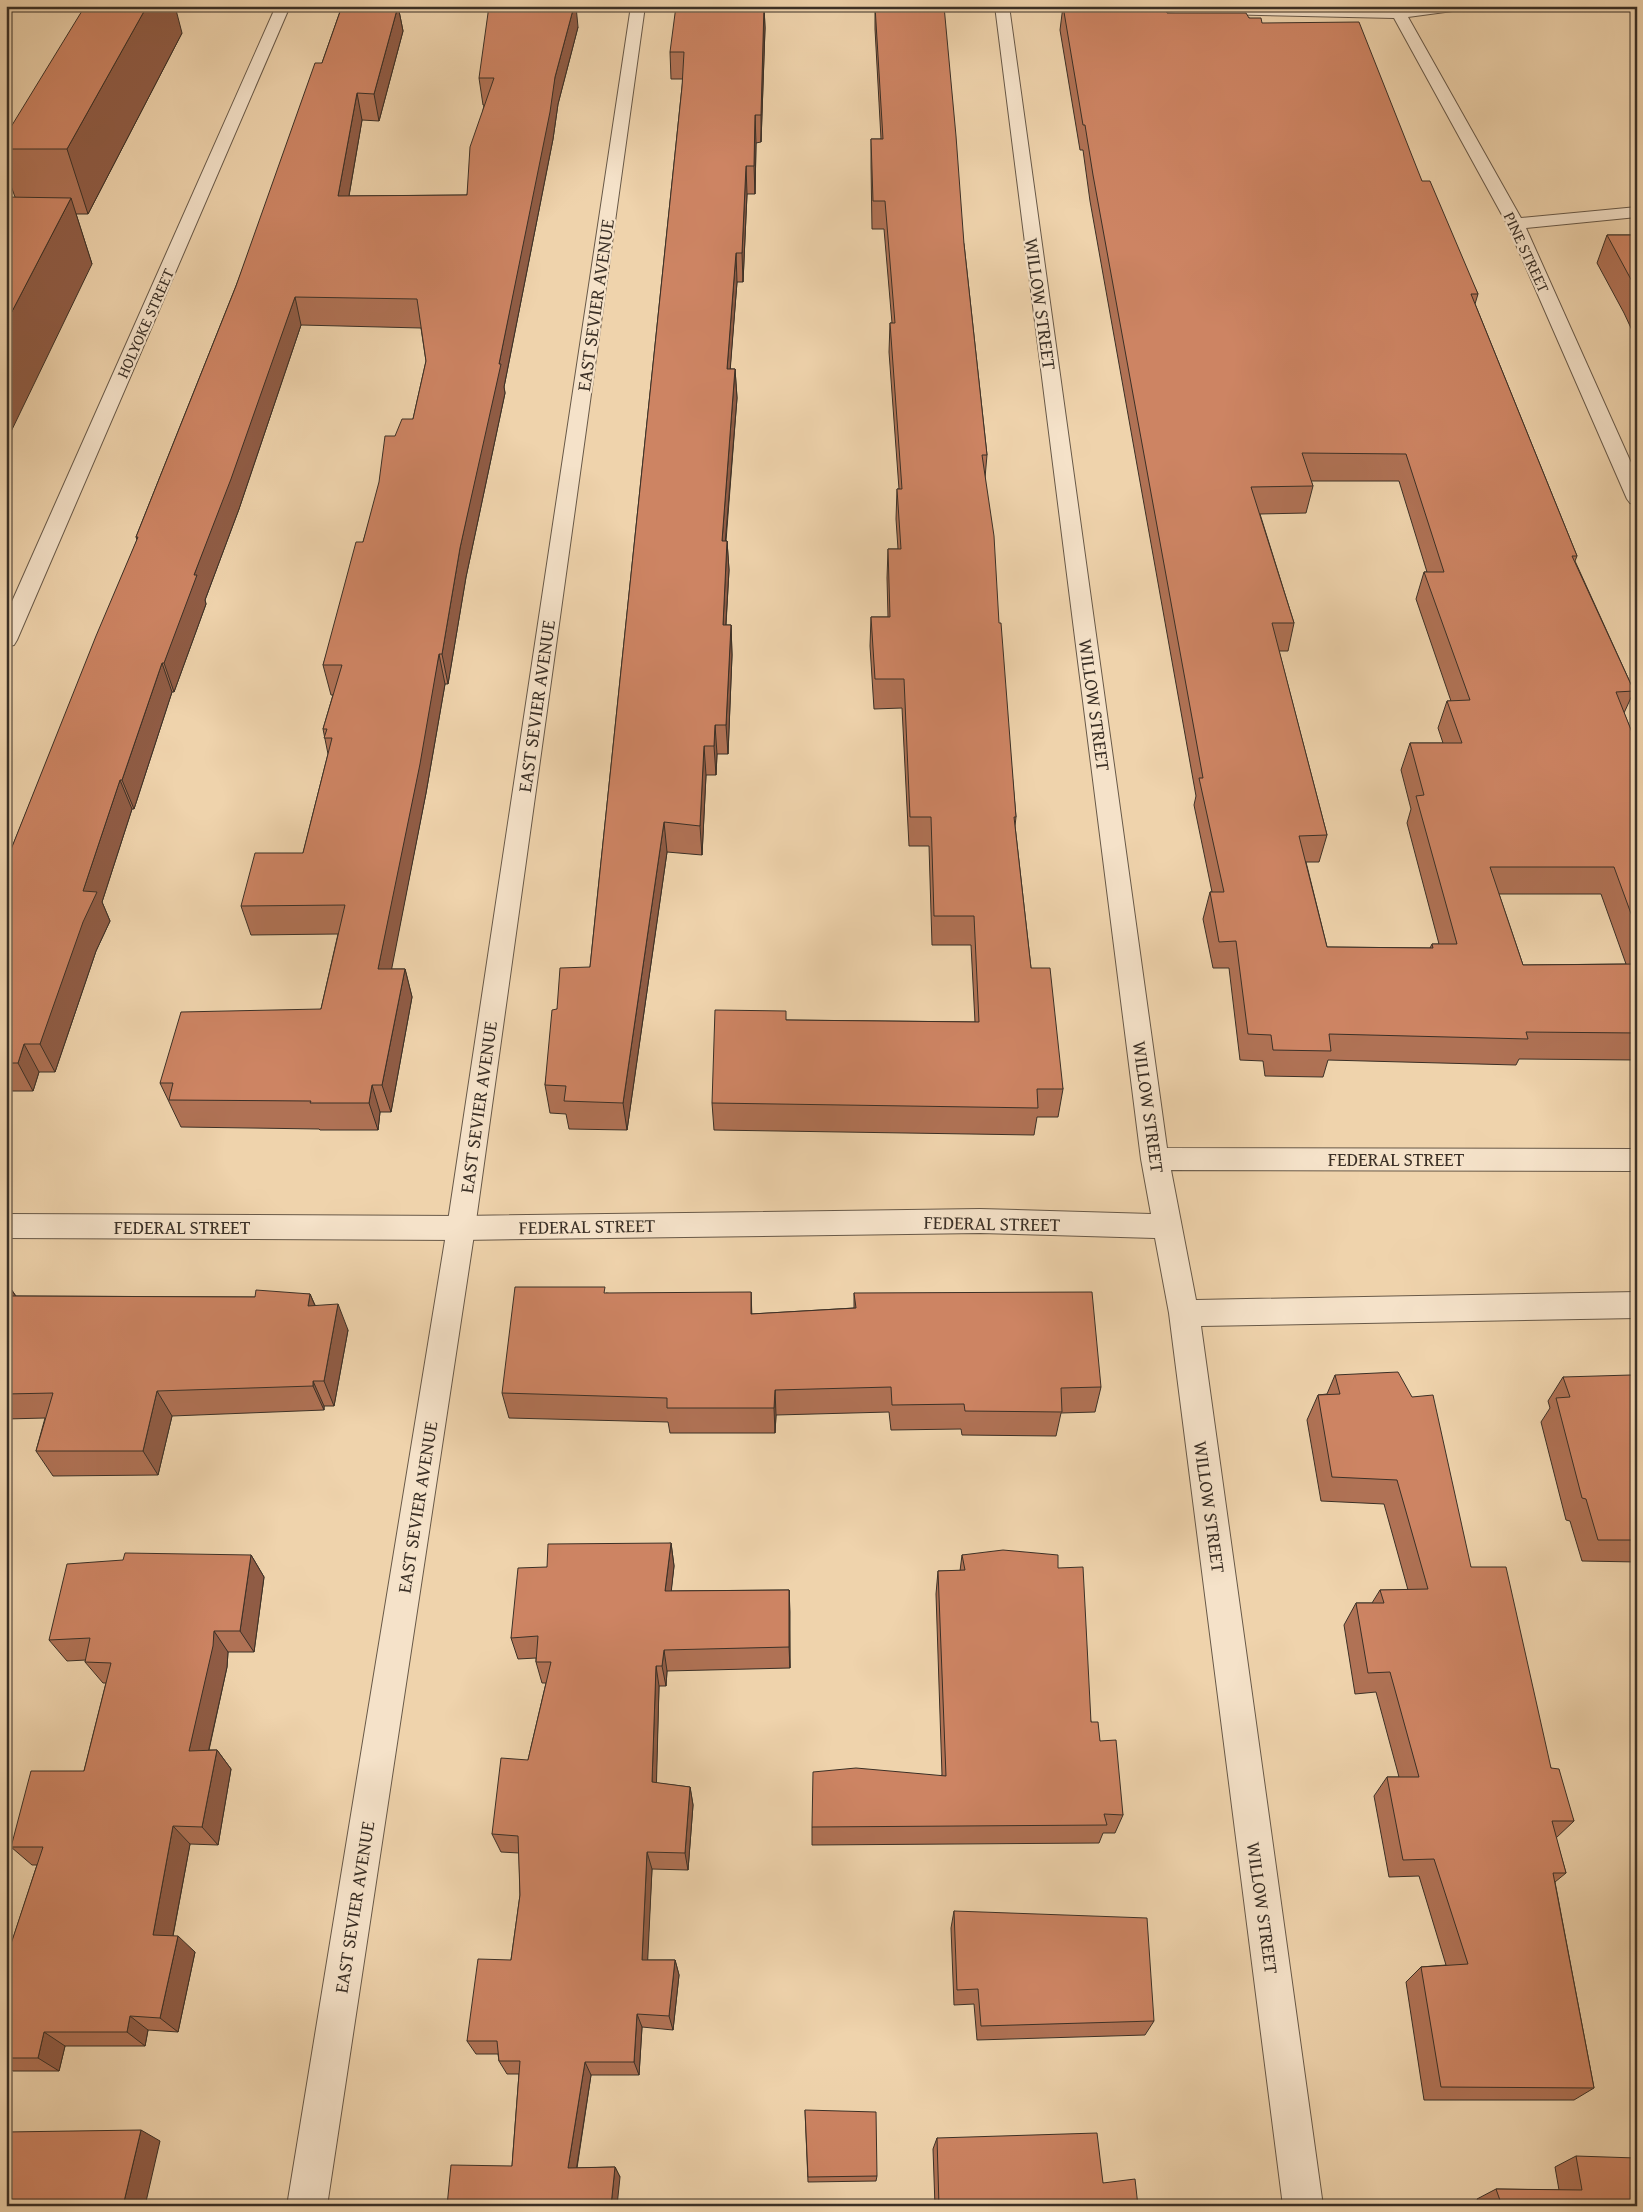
<svg xmlns="http://www.w3.org/2000/svg" width="1643" height="2212" font-family="'Gentium Book Plus',serif">
<style>
.green{fill:#c1ba84;stroke:#7e7555}
.lines{fill:none;stroke-linecap:round;stroke-linejoin:round}
.minor-casing{stroke:#685948;stroke-width:2}
.tertiary-casing{stroke:#685948;stroke-width:2}
.minor{fill:#f5e2c9;fill-rule:evenodd}
.tertiary{fill:#f5e2c9;fill-rule:evenodd}
.wall{fill:#b07255;stroke:#3b3026;fill-rule:evenodd}
.shaded-wall{fill:#905c45;stroke:#3b3026}
.building{fill:#cd8463;stroke:#3b3026;fill-rule:evenodd}
.labels{text-anchor:middle;dominant-baseline:central;stroke-width:4.5;stroke-linejoin:round;paint-order:stroke}
.far-street-label{font-size:16px;fill:#3b3026;stroke:#f5e2c9}
.street-label{font-size:19px;fill:#3b3026;stroke:#f5e2c9}
</style>
<rect width="100%" height="100%" fill="#efd3ac"/>
<filter id="stains"><feTurbulence type="fractalNoise" baseFrequency=".004" numOctaves="4"/><feColorMatrix values="0 0 0 0 .2 0 0 0 0 .09 0 0 0 0 .02 0 0 0 .5 -.17"/></filter>
<radialGradient id="worn" r=".72"><stop offset=".6" stop-color="#630" stop-opacity="0"/><stop offset="1" stop-color="#630" stop-opacity=".3"/></radialGradient>
<path class="green" d="M1036 6H1437L1399 14Z"/>
<g class="lines">
<defs>
<path id="minor" d="M276 6H290L17 640 14 645 6 647V615Z
M995 6H1009L1167 1148 1637 1149V1171L1171 1170 1196 1300 1637 1292V1318L1201 1326 1323 2206H1283L1169 1313 1155 1238 980 1233 461 1240 6 1238V1214L461 1216 980 1209 1151 1214 1141 1159Z
M1029 6H1248L1399 10 1424 6H1467L1460 10 1408 17 1521 218 1637 207V217L1526 228 1637 476V505L1630 503 1627 499 1507 224 1394 18 1036 10Z"/>
<path id="tertiary" d="M631 6H645L475 1228 327 2206H287L447 1228Z"/>
</defs>
<use href="#minor" class="minor-casing"/>
<use href="#tertiary" class="tertiary-casing"/>
<use href="#minor" class="minor"/>
<use href="#tertiary" class="tertiary"/>
</g>
<path class="wall" d="M342 6H398L403 31 379 121 362 120 349 196 467 195 484 105H483L479 78 578 27 558 104 553 139 504 387 505 393 466 577 448 684H445L426 793 391 969H405L412 997 391 1112H380L378 1130H320L319 1129 181 1127 160 1083 321 1009 338 934 251 935 241 906 303 853 328 754 323 729 333 695H331L323 665 363 542 395 436 413 419 426 361 421 328 301 325 239 509 205 600 206 604 174 692H172L134 809H132L102 902 110 921 96 951 55 1072H39L33 1091H6V862L137 540 136 537 236 286 322 63Z
M764 6 765 28 761 142 756 143 755 194H747L743 282H737L730 369H735L737 398 726 541H727L729 570 726 625H731L732 655 728 754H717L716 775H706L702 855 667 852 627 1130 569 1129 566 1114 550 1113 545 1085 557 1009 590 967 682 87 683 79H671L670 52Z
M875 6 964 244 987 455 985 478 1016 817 1015 826 1031 968 1063 1089 1058 1117H1037L1034 1135 714 1130 712 1103 786 1020 975 1022 971 945H932L929 846H909L902 708 874 709 870 646 871 617H888L887 578 888 549H898L896 519 897 489H899L889 352 890 323H892L884 229H872L871 166V139H881L875 29Z
M1063 6 1161 10 1167 13 1249 18 1262 23 1422 181 1478 294 1475 304 1577 556 1575 561 1634 691 1624 713 1637 745V1060L1519 1059 1516 1065 1328 1060 1323 1077 1265 1076 1263 1061 1240 1060 1229 968H1213L1203 919 1210 892H1212L1194 805 1196 796 1090 201 1083 150H1080L1060 30ZM1311 481H1399L1427 572H1424L1416 599 1451 701H1447L1438 728 1443 743H1410L1401 770 1411 809 1407 823 1439 944H1432L1430 948 1327 947 1306 862H1319L1327 835 1279 651H1288L1294 623 1260 514 1306 513 1313 486ZM1499 894H1601L1626 964 1523 965Z
M182 33 88 214H76L92 264 15 197 6 172V135Z
M1607 235H1637V341L1624 313 1597 263Z
M6 1289H11L16 1296 255 1297 310 1294 315 1305 348 1330 334 1406H324V1410L172 1416 158 1475 53 1476 36 1451 45 1418 6 1419Z
M606 1293 752 1314 854 1308V1293L1101 1387 1095 1412 1061 1413 1056 1436 962 1435 961 1429 891 1430 889 1412 776 1415 775 1433H670L668 1422 509 1418 502 1393Z
M1335 1375 1471 1567 1551 1768 1574 1821 1556 1838 1566 1873 1555 1882 1594 2088 1574 2100H1424L1406 1982 1421 1967 1446 1965 1419 1876 1389 1877 1374 1796 1387 1777H1399L1376 1692 1355 1694 1344 1625 1356 1603H1372L1380 1590H1408L1384 1504 1321 1501 1307 1420 1318 1395 1327 1394Z
M1563 1377 1637 1394V1562L1582 1561 1570 1521 1566 1520 1541 1422 1550 1408 1548 1401Z
M671 1543 674 1566 671 1591 789 1590 790 1668 667 1671 666 1686H659L656 1783 690 1787 693 1805 688 1870 652 1869 647 1960H675L679 1975 673 2030 642 2027 639 2075H591L577 2168 615 2167 620 2177 512 2166 519 2074H507L499 2061 498 2054H476L467 2041 511 1960 520 1895 519 1853 501 1852 492 1834 528 1760 546 1683H542L536 1662V1658L518 1659 511 1638 547 1567Z
M251 1555 264 1577 254 1652H228L227 1667 209 1750H217L231 1769 218 1845 190 1844 173 1936 195 1952 178 2032 148 2030 145 2046H65L59 2071H13L6 2067V1960L37 1865H32L11 1847 84 1771 106 1683H103L85 1662 86 1660 67 1661 49 1640Z
M962 1555 1058 1568 1091 1722 1100 1741 1123 1815 1115 1833H1103L1099 1843 812 1845V1827L942 1775 936 1594 938 1571H960Z
M954 1911 1154 2021 1145 2035 977 2040 974 2004 954 2005 951 1928Z
M805 2110 877 2176 876 2181 808 2182Z
M937 2138 1103 2183 1138 2206H935L933 2149Z
M1576 2156 1637 2206H1480L1477 2199 1496 2189 1559 2190 1555 2167Z"/>
<path class="shaded-wall" d="M147 6H175L182 33 88 214 67 149Z
M398 6 403 31 379 121 374 94Z
M574 6H576L578 27 558 104 553 139 504 387 505 393 466 577 448 684 442 654 460 548 499 364 555 77Z
M764 6 765 28 761 142V115Z
M357 93 362 120 344 224 338 196Z
M755 115 756 143 755 194 754 166Z
M746 166 747 194 743 282 742 253Z
M71 198 92 264 6 442V323Z
M736 253 737 282 728 398 727 369Z
M295 297 301 325 239 509 205 600 206 604 174 692 164 663 194 575Z
M735 369 737 398 723 570 722 541Z
M727 541 729 570 724 655 723 625Z
M731 625 732 655 728 754 726 725Z
M439 654 445 684 426 793 386 998 378 969Z
M162 663 172 692 134 809 122 780Z
M715 725 717 754 716 775 714 746Z
M704 746 706 775 702 855 700 826Z
M120 780 132 809 102 902 110 921 96 951 55 1072 40 1044 83 891Z
M664 822 667 852 627 1130 623 1103Z
M405 969 412 997 391 1112 382 1085Z
M24 1044 39 1072 33 1091 18 1063Z
M372 1085 380 1112 378 1130 369 1103Z
M11 1289 28 1315 9 1296Z
M751 1292 752 1318 751 1314Z
M310 1294 321 1320 308 1306Z
M338 1304 348 1330 334 1406 324 1381Z
M313 1381 324 1406V1410L313 1386Z
M775 1390 776 1415 775 1433 774 1408Z
M157 1391 172 1416 158 1475 143 1451Z
M671 1543 674 1566 669 1612 665 1591Z
M251 1555 264 1577 254 1652 240 1631Z
M789 1590 790 1612V1668L789 1647Z
M214 1631 228 1652 227 1667 204 1771 189 1751Z
M664 1650 667 1671 666 1686 662 1666Z
M656 1666 659 1686 656 1801 652 1782Z
M217 1750 231 1769 218 1845 202 1827Z
M690 1787 693 1805 688 1870 685 1853Z
M173 1826 190 1844 170 1951 153 1935Z
M647 1852 652 1869 647 1975 642 1960Z
M178 1936 195 1952 178 2032 160 2018Z
M675 1960 679 1975 673 2030 669 2016Z
M637 2014 642 2027 639 2075 634 2062Z
M130 2016 148 2030 145 2046 127 2032Z
M44 2032 65 2046 59 2071 38 2058Z
M585 2062 591 2075 575 2178 568 2168Z
M141 2130 160 2141 145 2206H123Z
M615 2167 620 2177 617 2206H611Z"/>
<path class="building" d="M85 6H147L67 149H6V135Z
M342 6H398L374 94 357 93 338 196 467 195 470 147 494 78H479L489 6H574L555 77 550 112 499 364H501L460 548 442 654H439L420 764 378 969H405L382 1085H372L369 1103H310L311 1101 169 1100 173 1083H160L181 1012 321 1009 345 905 241 906 255 853H303L332 738H324L327 729H323L342 665H323L356 542H363L379 482 385 436H395L402 419H413L426 361 417 299 295 297 231 479 194 575H197L164 663H162L122 780H120L83 891 97 892 83 922 40 1044H24L18 1063H6V862L96 636 138 537H136L236 286 315 63H322Z
M676 6H764L761 115H755L754 166H746L742 253H736L727 369H735L722 541H727L723 625H731L726 725H715L714 746H704L700 826 664 822 623 1103 564 1101 566 1086 545 1085 552 1010 557 1009 560 968 590 967 682 87 684 52H670Z
M875 6H944L956 136 964 244 987 455H982L994 536 999 623H1001L1016 817H1014L1031 968H1050L1063 1089H1037L1038 1108 712 1103 715 1010 786 1011V1020L979 1022 974 916H934L931 817H910L904 679H875L871 617H890L888 549H901L897 489H902L890 323H895L885 201H873L871 139H883Z
M1063 6H1160L1161 10H1166L1167 13H1246L1249 18H1261L1262 23 1359 22 1422 181H1430L1478 294H1471L1577 556H1572L1634 691 1616 692 1637 745V930L1614 867H1490L1523 965 1637 964V1033L1526 1032 1528 1039 1329 1034 1331 1051 1273 1050 1271 1035 1248 1034 1236 941 1219 942 1210 892H1224L1199 778H1203L1093 175 1085 125H1083ZM1302 453 1406 454 1444 572H1424L1470 700 1447 701 1462 743H1410L1424 795 1416 796 1457 944H1432L1433 948 1327 947 1299 836 1327 835 1272 623H1294L1251 487 1313 486Z
M6 197 71 198 6 323Z
M1607 235H1637V290L1634 285Z
M515 1287H605L604 1293 751 1292V1314L856 1308 854 1293 1092 1292 1101 1387 1061 1388 1062 1412 965 1411 964 1404 892 1405 891 1387 775 1390 774 1408H667V1398L502 1393Z
M6 1289H11L9 1296 255 1297 256 1290 310 1294 308 1306 338 1304 324 1381H313V1386L157 1391 143 1451H36L53 1393 6 1394Z
M1398 1372 1412 1397 1433 1395 1471 1567H1506L1551 1768 1559 1769 1574 1821H1552L1566 1873H1553L1594 2088 1441 2087 1421 1967 1468 1964 1434 1859 1403 1860 1387 1777H1419L1390 1672 1368 1673 1356 1603H1384L1380 1590 1428 1589 1397 1480 1332 1477 1318 1395 1340 1394 1335 1375Z
M1631 1375 1637 1394V1540H1598L1586 1499 1582 1498 1556 1398 1570 1397 1563 1377Z
M671 1543 665 1591 789 1590V1647L664 1650 662 1666H656L652 1782 690 1787 685 1853 647 1852 642 1960H675L669 2016 637 2014 634 2062H585L568 2168 615 2167 611 2206H447L451 2165 512 2166 520 2061H499L497 2041H467L478 1959 511 1960 520 1895 518 1836 492 1834 501 1758 528 1760 551 1662H536L538 1636 511 1638 518 1568 547 1567 548 1544Z
M1003 1550 1058 1555V1568L1083 1567 1091 1722H1098L1100 1741 1116 1740 1123 1815 1104 1814 1107 1825 812 1827 813 1772 856 1768 946 1776 938 1571 965 1570 962 1555Z
M125 1553 251 1555 240 1631H214L213 1646 189 1751 217 1750 202 1827 173 1826 153 1935 178 1936 160 2018 130 2016 127 2032H44L38 2058H6V1960L8 1953 43 1847H11L31 1771H84L111 1663 85 1662 90 1638 49 1640 67 1564 123 1560Z
M954 1911 1147 1918 1154 2021 981 2026 978 1989 957 1990Z
M805 2110 876 2112 877 2176 808 2177Z
M141 2130 123 2206H6V2132Z
M1097 2133 1103 2183 1135 2179 1138 2206H939L937 2138Z
M1576 2156 1636 2158 1637 2206H1502L1496 2189 1582 2190Z"/>
<g class="labels">
<g class="far-street-label">
<text transform="translate(1527 252) rotate(65)">PINE STREET</text>
<text transform="translate(145 323) rotate(-66)">HOLYOKE STREET</text>
</g>
<g class="street-label">
<text transform="translate(1041 304) rotate(82)">WILLOW STREET</text>
<text transform="translate(595 305) rotate(-82)">EAST SEVIER AVENUE</text>
<text transform="translate(1095 705) rotate(82)">WILLOW STREET</text>
<text transform="translate(536 706) rotate(-82)">EAST SEVIER AVENUE</text>
<text transform="translate(478 1107) rotate(-82)">EAST SEVIER AVENUE</text>
<text transform="translate(1149 1107) rotate(82)">WILLOW STREET</text>
<text x="1396" y="1159">FEDERAL STREET</text>
<text transform="translate(992 1223) rotate(1)">FEDERAL STREET</text>
<text transform="translate(587 1226) rotate(-1)">FEDERAL STREET</text>
<text x="182" y="1227">FEDERAL STREET</text>
<text transform="translate(417 1507) rotate(-81)">EAST SEVIER AVENUE</text>
<text transform="translate(1210 1507) rotate(82)">WILLOW STREET</text>
<text transform="translate(354 1907) rotate(-81)">EAST SEVIER AVENUE</text>
<text transform="translate(1263 1908) rotate(82)">WILLOW STREET</text>
</g>
</g>
<rect width="1643" height="2212" fill="none" stroke="#efd3ac" stroke-width="25"/>
<rect x="8" y="8" width="1628" height="2197" fill="none" stroke="#3b3026" stroke-width="2.5"/>
<rect x="12" y="12" width="1618" height="2187" fill="none" stroke="#3b3026"/>
<rect width="100%" height="100%" filter="url(#stains)"/>
<rect width="100%" height="100%" fill="url(#worn)"/>
</svg>
